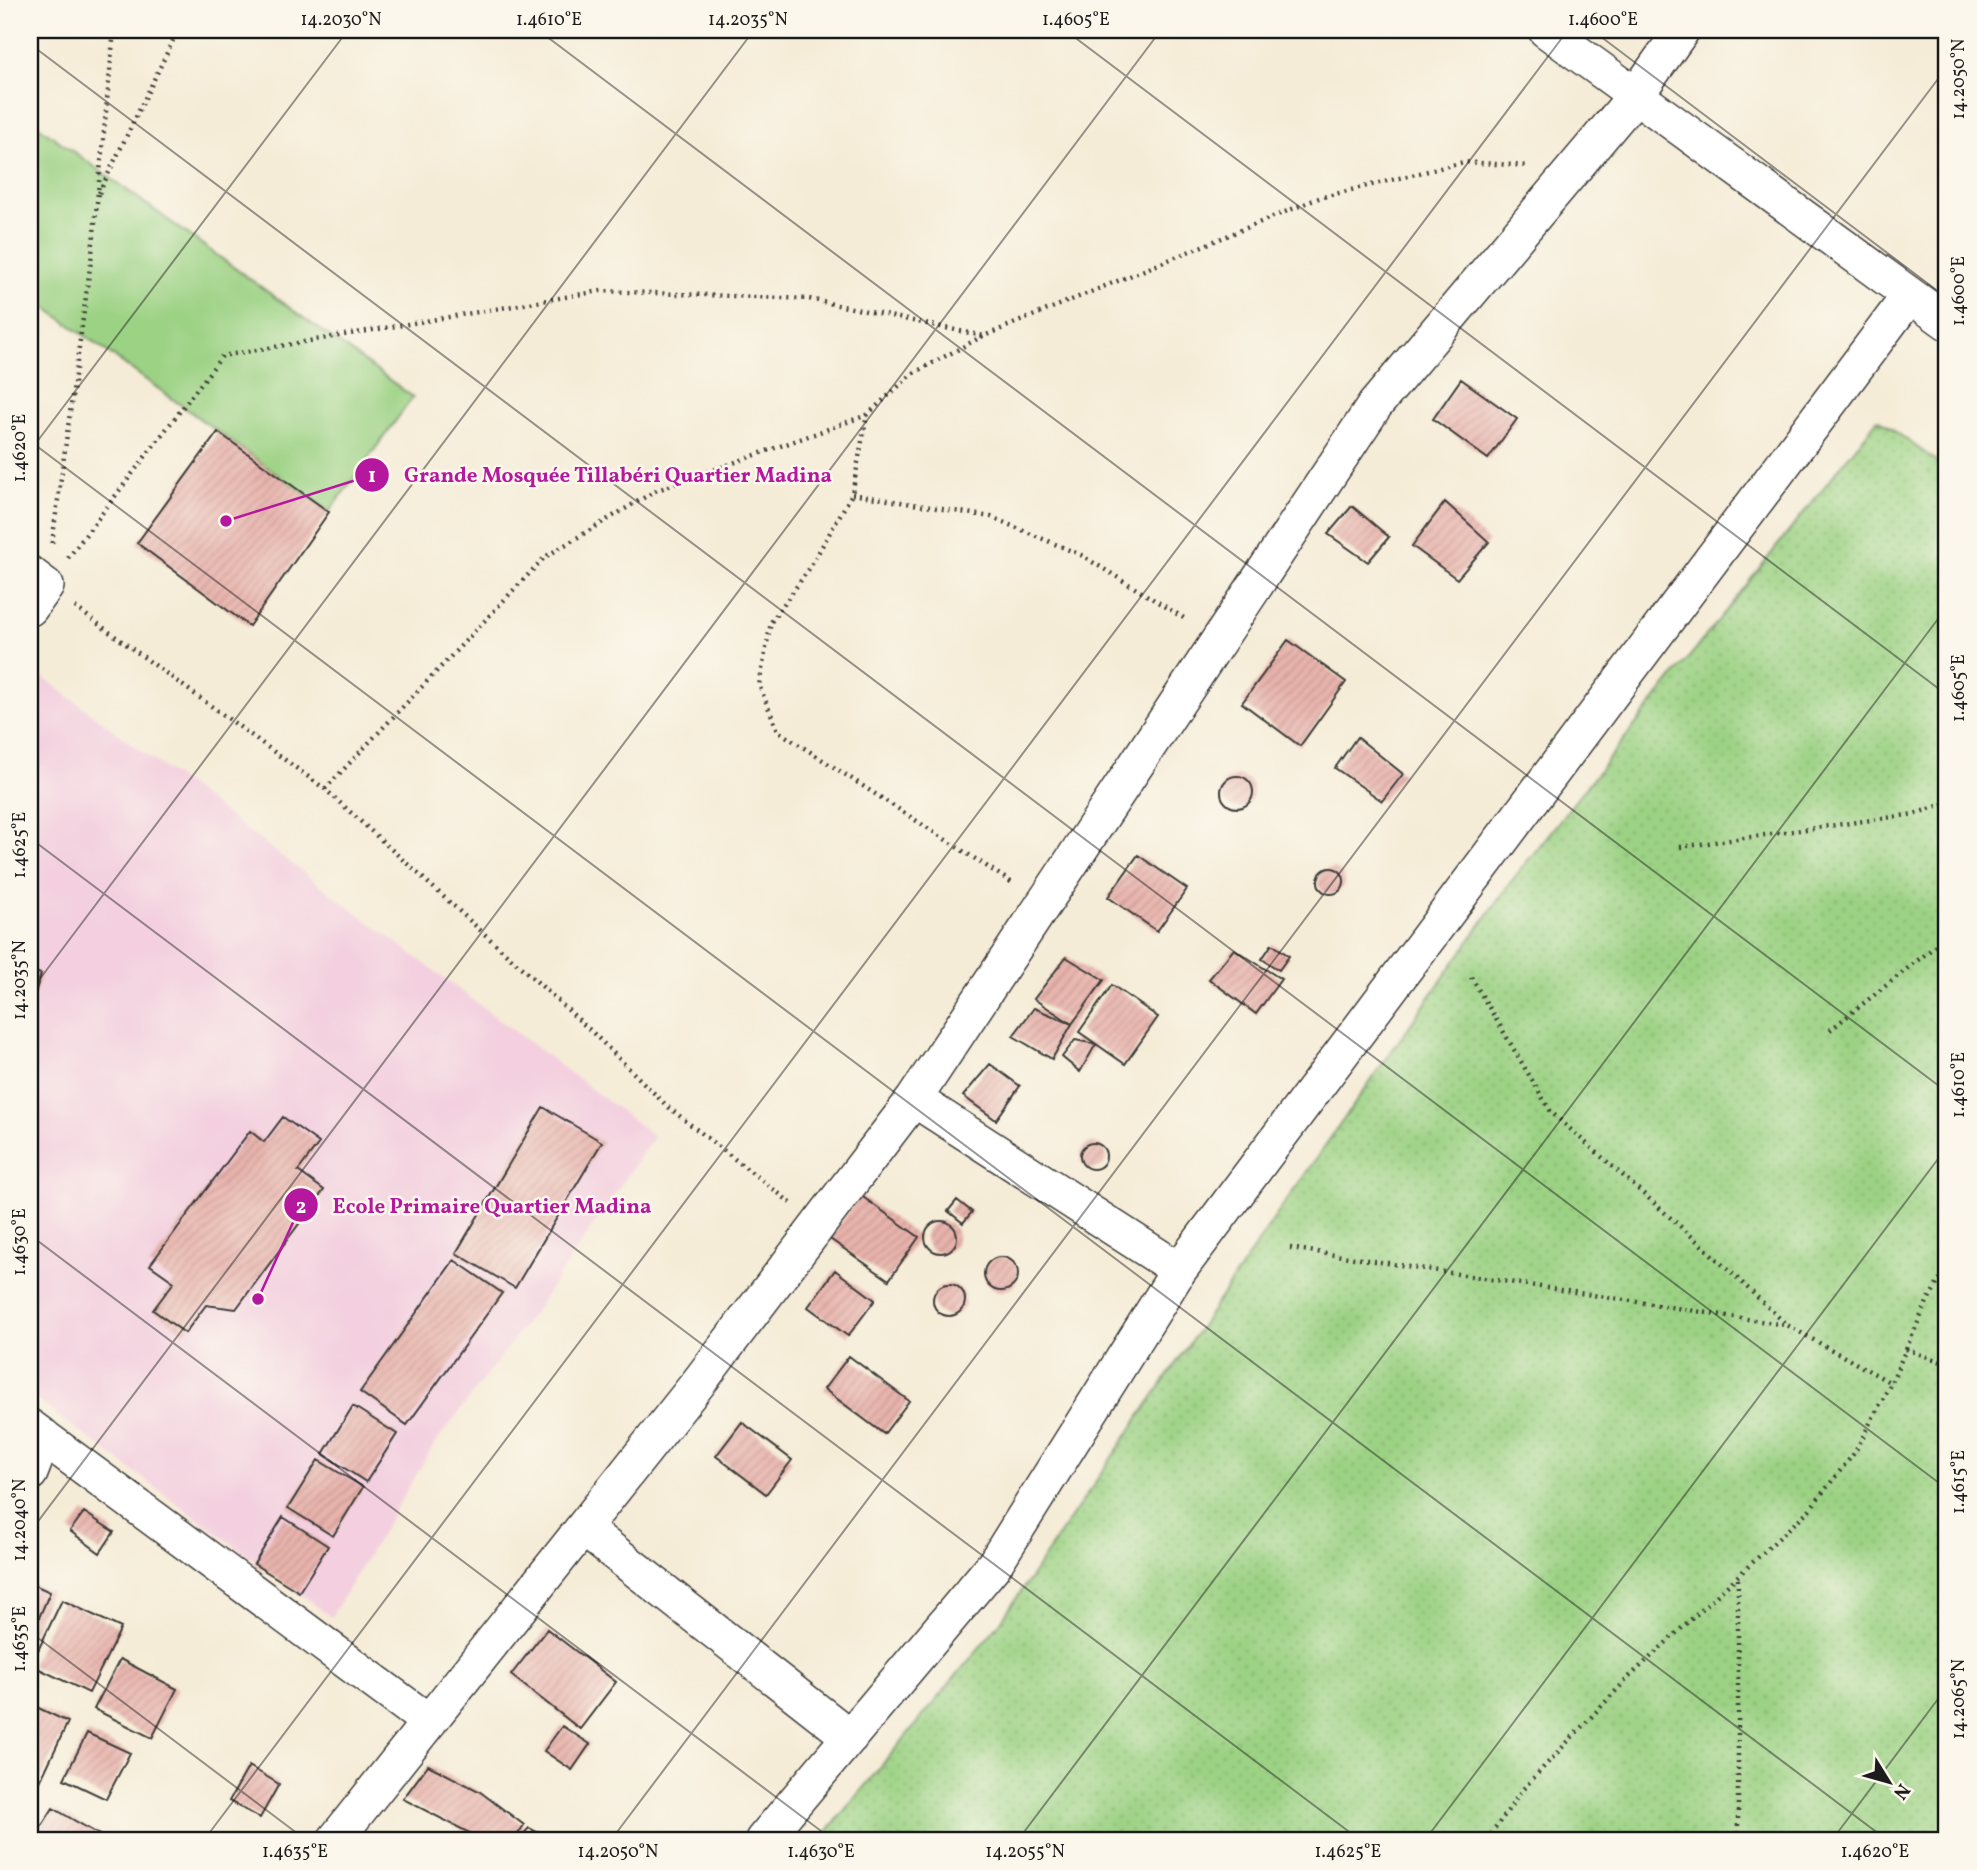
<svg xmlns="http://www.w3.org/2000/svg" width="1977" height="1870" font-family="Vollkorn,serif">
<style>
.built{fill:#f3cfdf}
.grass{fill:url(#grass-dots);stroke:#5c7750;stroke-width:2}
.park{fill:#9cd284;stroke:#5c7750;stroke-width:2}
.building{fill:url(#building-hatch)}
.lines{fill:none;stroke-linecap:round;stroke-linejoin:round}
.street-casing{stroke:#3d3b38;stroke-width:38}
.path{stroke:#3d3b38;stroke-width:4.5;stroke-dasharray:2 5;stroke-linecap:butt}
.street{stroke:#fff;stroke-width:35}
.ticks{fill:none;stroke:#1c1c1c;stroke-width:2;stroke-opacity:0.45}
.leader{fill:none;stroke:#b5179e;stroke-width:2.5}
.callout-dot{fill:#b5179e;stroke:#fbf7ec;stroke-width:2.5}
.mark-label{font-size:21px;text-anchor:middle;font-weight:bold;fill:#fff}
.callout-label{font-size:21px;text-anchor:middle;font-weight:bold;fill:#b5179e;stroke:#fbf7ec;stroke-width:5;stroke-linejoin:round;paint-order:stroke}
.neatline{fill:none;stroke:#1c1c1c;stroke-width:2.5}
.ticks-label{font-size:18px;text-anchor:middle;fill:#1c1c1c}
</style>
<defs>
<pattern id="grass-dots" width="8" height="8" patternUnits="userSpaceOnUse" patternTransform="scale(1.75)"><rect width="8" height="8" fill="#9cd284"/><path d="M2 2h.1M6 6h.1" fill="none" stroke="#86b471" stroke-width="1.8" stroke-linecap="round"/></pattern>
<pattern id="building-hatch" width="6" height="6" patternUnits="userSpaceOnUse" patternTransform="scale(1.75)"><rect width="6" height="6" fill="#e8b3ac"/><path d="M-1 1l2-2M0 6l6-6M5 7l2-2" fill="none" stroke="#c69993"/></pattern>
</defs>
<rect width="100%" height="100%" fill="#fbf7ec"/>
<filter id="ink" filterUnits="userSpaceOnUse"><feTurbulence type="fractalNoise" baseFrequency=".0143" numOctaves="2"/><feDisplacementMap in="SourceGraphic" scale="14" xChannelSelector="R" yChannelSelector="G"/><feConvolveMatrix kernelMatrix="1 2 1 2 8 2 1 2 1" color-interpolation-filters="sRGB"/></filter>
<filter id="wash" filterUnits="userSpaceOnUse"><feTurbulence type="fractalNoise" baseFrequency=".00686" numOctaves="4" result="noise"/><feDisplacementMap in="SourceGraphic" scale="28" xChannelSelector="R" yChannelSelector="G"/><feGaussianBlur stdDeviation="1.57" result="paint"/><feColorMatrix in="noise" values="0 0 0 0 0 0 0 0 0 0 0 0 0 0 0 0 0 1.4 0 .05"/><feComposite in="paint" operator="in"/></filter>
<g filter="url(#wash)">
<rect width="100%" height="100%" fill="#f5ecd7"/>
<path class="built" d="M35 671 654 1136 538 1307 434 1445 331 1617 30 1395V678Z"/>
<path class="grass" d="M1878 419 1947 469V1840H820L999 1624 1284 1204 1510 883Z"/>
<path class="park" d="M30 120 413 397 329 512 30 296Z"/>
<g id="blocks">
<path class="building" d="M1461 379 1517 419 1488 459 1433 419Z
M218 432 329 512 249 626 137 543Z
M1445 502 1489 542 1457 579 1412 546Z
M1352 506 1389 537 1368 562 1328 534Z
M1288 640 1346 682 1300 746 1242 703Z
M1357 737 1403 774 1382 801 1335 768Z
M1221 792a16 16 0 1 1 32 0a16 16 0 1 1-32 0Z
M1138 855 1187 889 1157 931 1108 897Z
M1318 881a13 13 0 1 1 26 0a13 13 0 1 1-26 0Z
M1272 944 1289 956 1279 970 1262 959Z
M1234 949 1281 979 1256 1014 1209 979Z
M1066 957 1104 980 1072 1024 1052 1059 1013 1036 1034 1008 1072 1024 1034 999Z
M30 970 41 974 30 1009Z
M1112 985 1158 1017 1125 1064 1079 1032Z
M1075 1040 1096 1044 1080 1072 1062 1057Z
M990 1064 1020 1086 996 1120 963 1096Z
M543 1107 602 1142 515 1288 456 1253Z
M283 1117 319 1143 298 1171 324 1190 236 1309 206 1305 185 1333 153 1310 174 1282 150 1265 250 1131 264 1142Z
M1080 1156a13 13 0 1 1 26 0a13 13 0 1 1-26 0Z
M860 1195 919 1237 889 1280 830 1239Z
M957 1200 972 1212 963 1223 948 1211Z
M925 1237a16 16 0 1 1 32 0a16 16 0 1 1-32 0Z
M984 1274a17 17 0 1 1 34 0a17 17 0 1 1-34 0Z
M454 1260 502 1293 407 1425 360 1392Z
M835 1270 875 1300 848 1336 808 1307Z
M933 1300a16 16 0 1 1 32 0a16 16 0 1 1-32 0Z
M849 1356 909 1401 884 1434 824 1389Z
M353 1406 397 1434 366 1482 323 1454Z
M742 1422 792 1460 766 1494 716 1456Z
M318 1460 363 1487 333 1536 288 1508Z
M84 1512 114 1532 100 1553 70 1531Z
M283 1517 328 1546 299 1592 254 1564Z
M30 1583 50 1592 30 1639Z
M62 1600 121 1628 89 1693 31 1665Z
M547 1629 616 1682 580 1729 511 1675Z
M120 1659 177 1689 152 1738 94 1709Z
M30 1704 68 1722 38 1786 30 1782Z
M562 1726 590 1744 572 1770 544 1751Z
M87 1733 130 1753 106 1799 64 1779Z
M428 1765 479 1791 524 1825 514 1840H483L403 1799Z
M249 1766 279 1784 260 1818 229 1801Z
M53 1808 108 1840H33Z
M529 1828 552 1840H518Z"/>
</g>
</g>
<g filter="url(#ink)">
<use href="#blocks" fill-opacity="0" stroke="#3d3b38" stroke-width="2"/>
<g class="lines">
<defs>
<path id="street" d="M1546 30 1947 322
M30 574 46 586 30 608
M914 1099 1179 1270
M30 1427 429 1722
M30 1473 44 1437
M583 1528 850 1737
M335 1840 699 1382 914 1099 1375 405 1636 95 1682 30
M763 1840 994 1565 1179 1270 1910 295"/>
</defs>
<use href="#street" class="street-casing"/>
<path class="path" d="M99 193 178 30
M983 336 912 374 867 415 852 494 809 569 771 622 759 685 778 731 1014 884
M852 494 991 517 1081 555 1187 620
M52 543 92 253 114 30
M68 558 222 356 600 291 809 299 984 336 1319 198 1464 162 1529 166
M75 607 325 789 590 1030 668 1107 791 1203
M325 789 545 557 655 491 867 415
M1680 847 1914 814 1947 803
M1471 977 1551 1112 1707 1250 1787 1325 1891 1383
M1830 1030 1947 937
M1290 1248 1786 1325
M1906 1349 1947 1364
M1487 1840 1523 1789 1629 1677 1809 1510 1855 1452 1891 1383 1927 1302 1947 1267
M1738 1840V1577"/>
<use href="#street" class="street"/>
</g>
</g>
<path class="ticks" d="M538 30 1947 1092M1065 30 1947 695M1592 30 1947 298M30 44 1947 1489M30 441 1887 1840M30 451 348 30M30 838 1360 1840M30 992 754 30M30 1235 833 1840M30 1532 1161 30M30 1632 306 1840M204 1840 1568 30M611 1840 1947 67M1018 1840 1947 607M1425 1840 1947 1147M1832 1840 1947 1687"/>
<path class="leader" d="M226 521L372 475M258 1299L301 1205"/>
<g class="callout-dot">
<circle cx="226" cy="521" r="7"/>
<circle cx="258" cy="1299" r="7"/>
<circle cx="372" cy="475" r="18"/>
<circle cx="301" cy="1205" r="18"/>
</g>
<g class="mark-label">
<text x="372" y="482">1</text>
<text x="301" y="1213">2</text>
</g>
<g class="callout-label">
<text x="618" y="482">Grande Mosquée Tillabéri Quartier Madina</text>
<text x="492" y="1213">Ecole Primaire Quartier Madina</text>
</g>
<rect width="1977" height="1870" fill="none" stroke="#fbf7ec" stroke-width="77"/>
<g transform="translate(1889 1782) rotate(127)" stroke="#fbf7ec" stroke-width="5" paint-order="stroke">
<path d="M0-5L12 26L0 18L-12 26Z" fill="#1c1c1c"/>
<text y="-10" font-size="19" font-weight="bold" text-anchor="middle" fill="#1c1c1c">N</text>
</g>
<rect x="38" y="38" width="1900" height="1794" class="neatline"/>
<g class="ticks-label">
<text x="341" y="25">14.2030°N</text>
<text x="549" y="25">1.4610°E</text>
<text x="748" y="25">14.2035°N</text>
<text x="1076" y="25">1.4605°E</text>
<text x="1603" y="25">1.4600°E</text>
<text transform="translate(1958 79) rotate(-90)" y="6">14.2050°N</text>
<text transform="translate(1958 291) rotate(-90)" y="6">1.4600°E</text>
<text transform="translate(19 448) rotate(-90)" y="6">1.4620°E</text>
<text transform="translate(1958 688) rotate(-90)" y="6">1.4605°E</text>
<text transform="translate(19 845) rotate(-90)" y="6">1.4625°E</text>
<text transform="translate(19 980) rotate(-90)" y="6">14.2035°N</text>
<text transform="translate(1958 1085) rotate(-90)" y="6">1.4610°E</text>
<text transform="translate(19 1242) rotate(-90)" y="6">1.4630°E</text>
<text transform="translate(1958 1482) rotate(-90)" y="6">1.4615°E</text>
<text transform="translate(19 1520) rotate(-90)" y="6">14.2040°N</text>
<text transform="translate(19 1639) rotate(-90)" y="6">1.4635°E</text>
<text transform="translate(1958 1699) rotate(-90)" y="6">14.2065°N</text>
<text x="295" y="1857">1.4635°E</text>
<text x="618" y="1857">14.2050°N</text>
<text x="821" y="1857">1.4630°E</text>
<text x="1025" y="1857">14.2055°N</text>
<text x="1348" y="1857">1.4625°E</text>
<text x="1875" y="1857">1.4620°E</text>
</g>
</svg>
